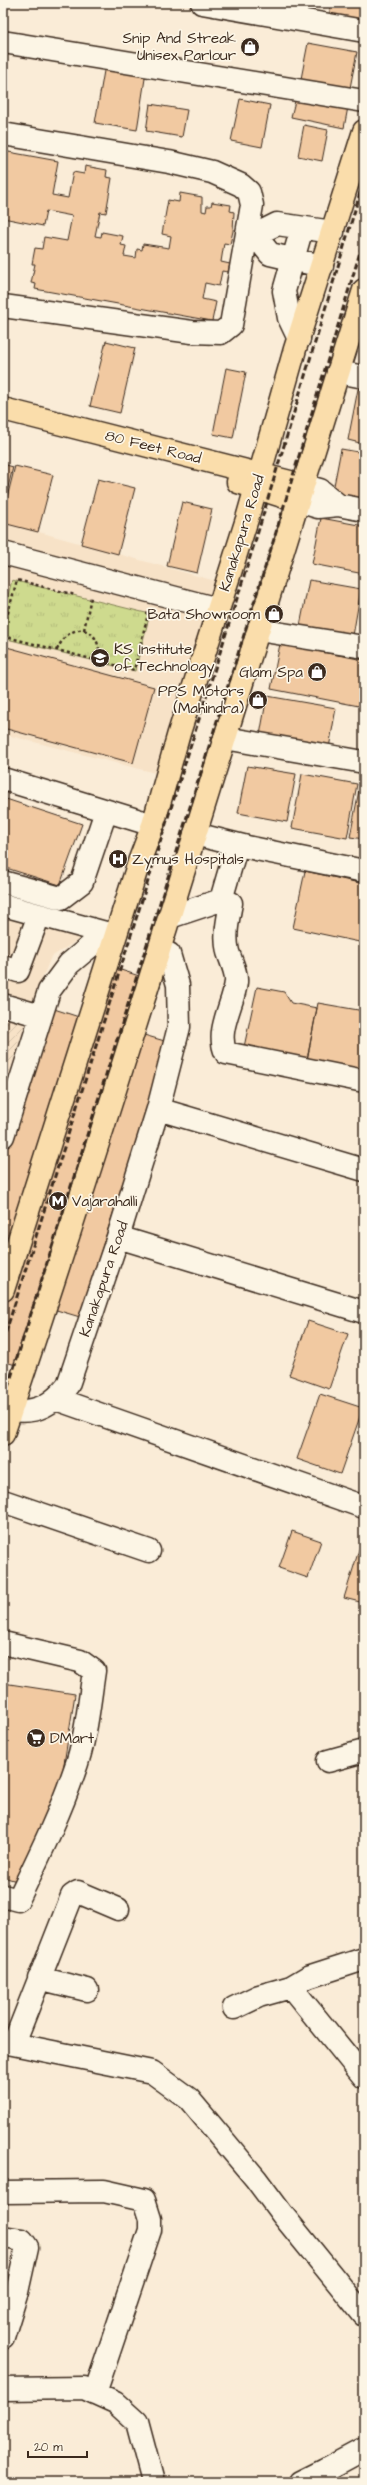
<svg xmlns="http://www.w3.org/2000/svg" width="367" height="2485" font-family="'Architects Daughter',sans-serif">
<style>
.built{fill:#f7e2c7}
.industrial{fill:url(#industrial-furrows)}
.park{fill:url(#park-tufts);stroke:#848256}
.building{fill:#f1c9a1;stroke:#3b2a1e}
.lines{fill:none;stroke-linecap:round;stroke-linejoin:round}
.minor-casing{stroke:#3b2a1e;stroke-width:25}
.major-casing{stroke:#3b2a1e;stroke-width:25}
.highway-casing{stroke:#3b2a1e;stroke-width:25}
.path{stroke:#3b2a1e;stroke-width:2.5;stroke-dasharray:3 3;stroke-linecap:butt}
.minor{stroke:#fcf5e5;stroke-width:22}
.major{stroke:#faddab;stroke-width:22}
.highway{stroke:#faddab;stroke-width:22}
.rail{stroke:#3b2a1e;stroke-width:3;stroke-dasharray:6 3;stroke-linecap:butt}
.labels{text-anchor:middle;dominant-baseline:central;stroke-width:3.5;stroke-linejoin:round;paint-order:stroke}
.poi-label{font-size:15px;fill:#3b2a1e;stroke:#fcf5e5;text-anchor:end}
.street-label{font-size:15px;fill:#3b2a1e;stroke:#fcf5e5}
</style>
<defs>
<pattern id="industrial-furrows" width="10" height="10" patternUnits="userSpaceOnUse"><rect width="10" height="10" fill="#f7e2c7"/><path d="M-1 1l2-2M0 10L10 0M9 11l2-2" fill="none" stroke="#d5c2aa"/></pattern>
<pattern id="park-tufts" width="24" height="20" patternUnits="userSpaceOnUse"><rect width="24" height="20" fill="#ceda8e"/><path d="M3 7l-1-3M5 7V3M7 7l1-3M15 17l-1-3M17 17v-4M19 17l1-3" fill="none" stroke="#b2bb7a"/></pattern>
</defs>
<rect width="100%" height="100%" fill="#faecd7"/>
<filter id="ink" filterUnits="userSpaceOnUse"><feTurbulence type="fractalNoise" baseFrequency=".025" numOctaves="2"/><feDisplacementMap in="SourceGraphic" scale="8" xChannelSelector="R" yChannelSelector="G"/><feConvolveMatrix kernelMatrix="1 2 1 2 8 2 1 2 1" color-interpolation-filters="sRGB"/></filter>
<g filter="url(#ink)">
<path class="built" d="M3 522 219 582 163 775 3 734Z
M3 894 82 918 78 940 51 957 31 1005 3 995Z"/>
<path class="industrial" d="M3 995 31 1005 3 1093Z"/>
<path class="park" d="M12 580 150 614 135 671 3 638V615Z"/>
<path class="building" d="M331 3H364V26L329 19Z
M308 43 357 52 349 93 300 84Z
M105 65 146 72 137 130 95 123Z
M296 97 348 107 344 128 291 117Z
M240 99 270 105 262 147 231 141Z
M150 104 187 110 182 137 146 131Z
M304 125 328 130 322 161 298 156Z
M3 151 58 161 52 195 68 198 73 172 84 174 85 166 107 170 106 177 112 178 106 213 100 212 95 236 101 237 102 232 123 236 121 245 126 246 124 256 136 258 137 249 142 250 143 244 169 248 171 236 162 234 168 200 179 202 180 193 202 197V211L206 212 207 206H211L212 202 231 205 230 211 234 212 233 231 230 244 224 243 221 262 230 264 228 272 222 271 219 286 205 283 202 299 216 302 212 321 35 289 36 284 31 283 35 264H32L35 248 42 249 44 237 67 241 72 216 46 211 43 226 3 218Z
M106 341 135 348 120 413 90 406Z
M226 368 246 372 233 438 213 434Z
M358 389 364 390V444L348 440Z
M341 449 364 453V502L332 496Z
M3 464 13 467 3 507Z
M15 466 53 475 38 532 3 523V514Z
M98 479 135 488 118 554 81 544Z
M182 502 212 509 197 573 167 566Z
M321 518 364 526V574L312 564Z
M309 580 361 589 353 636 300 626Z
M280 644 364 660V707L271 689Z
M3 646 154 687 133 763 3 728Z
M267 696 336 708 329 748 260 735Z
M247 766 296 774 287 822 238 813Z
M302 774 357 784 347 838 292 828Z
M360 785 364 786V839L350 837Z
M3 798 82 824 60 885 3 867Z
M305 871 364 884V943L293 928Z
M96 962 161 983 144 1035 168 1042 80 1317 53 1309 34 1371 3 1361V1157L51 1008 79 1017Z
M257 987 284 992 291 1003 317 1008 307 1060 244 1047Z
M318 1003 364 1011V1070L307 1060Z
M308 1321 348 1334 329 1389 289 1375Z
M320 1394 363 1408 340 1474 297 1459Z
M292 1531 321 1541 308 1578 279 1568Z
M362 1540 364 1541V1603L344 1598Z
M3 1683 75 1694 61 1783 17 1881 3 1877Z"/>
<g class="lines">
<defs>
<path id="minor" d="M202 3 364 31
M3 42 364 101
M3 134 169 162 212 172 241 185 249 192 252 205 231 325 221 333 192 332 3 306
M322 266 270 254 255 235 277 224 333 232
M299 339 289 318 284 291 302 228
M338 372 364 377
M302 485 320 490 338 505
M298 501 318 507 338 505 364 510
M3 553 218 609
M258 630 364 647
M225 738 364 762
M3 779 153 825
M195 834 247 847 364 871
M3 882 61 898 82 882 103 820
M221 900 237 845
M3 905 106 933
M170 917 221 900 231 903C228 920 224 935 228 952 231 961 237 973 236 982 234 1004 215 1031 226 1053L364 1081
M3 966 18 971 39 915
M3 1005 41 1016
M158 1109 364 1170
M3 1136 49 991 69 964 106 933H116
M118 1237 364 1312
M56 1399 364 1507
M12 1410C37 1414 53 1404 68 1385L118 1237 158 1109 179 1027 178 985 169 954 161 951
M3 1501 149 1551
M3 1643 80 1661 94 1671C89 1704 86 1740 74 1772 59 1816 38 1858 18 1900L3 1896
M328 1761 364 1751
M364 1959 308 1977 291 1987 364 2077
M39 1978 87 1990
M234 2008 259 1996 291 1987
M3 2042 152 2072 189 2099 256 2179 282 2214 364 2315
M14 2043 72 1896 78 1892 118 1909
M3 2192 104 2191 144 2200 150 2219V2230L95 2393
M3 2237 22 2240 27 2247 17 2292 3 2337
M3 2389 84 2388 115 2402 137 2422 153 2482
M301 2482 325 2470
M321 2482 325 2470 364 2449"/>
<path id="major" d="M3 409 302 485
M238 482 298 501"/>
<path id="highway" d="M3 1290 139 862 153 825 179 733 247 519 295 349 364 131
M3 1434C130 1055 244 672 364 290"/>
</defs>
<use href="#minor" class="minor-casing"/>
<use href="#major" class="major-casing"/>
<use href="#highway" class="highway-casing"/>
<path class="path" d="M84 630 91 597
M3 631 17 580 75 595
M3 636 134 670 148 614 145 613
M57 650C71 618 103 626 99 661"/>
<use href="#minor" class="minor"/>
<use href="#major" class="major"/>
<use href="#highway" class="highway"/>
<path class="rail" d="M3 1341 257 535 364 180
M3 1403 274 539 364 239"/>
</g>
</g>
<defs>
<symbol id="shop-disc" viewBox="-11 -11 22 22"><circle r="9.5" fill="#3b2a1e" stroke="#fcf5e5"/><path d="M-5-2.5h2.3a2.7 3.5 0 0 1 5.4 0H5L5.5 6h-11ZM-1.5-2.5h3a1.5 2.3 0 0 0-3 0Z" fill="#fff"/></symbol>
<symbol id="university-disc" viewBox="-11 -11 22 22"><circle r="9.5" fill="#3b2a1e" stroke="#fcf5e5"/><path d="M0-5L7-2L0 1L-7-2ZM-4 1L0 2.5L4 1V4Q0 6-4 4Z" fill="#fff"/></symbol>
<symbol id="hospital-disc" viewBox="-11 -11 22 22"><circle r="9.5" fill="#3b2a1e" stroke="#fcf5e5"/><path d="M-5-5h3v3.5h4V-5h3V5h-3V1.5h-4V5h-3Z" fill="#fff"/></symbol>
<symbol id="metro-disc" viewBox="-11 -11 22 22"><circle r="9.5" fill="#3b2a1e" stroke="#fcf5e5"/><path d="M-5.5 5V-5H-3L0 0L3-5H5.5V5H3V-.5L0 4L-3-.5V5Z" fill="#fff"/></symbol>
<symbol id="supermarket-disc" viewBox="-11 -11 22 22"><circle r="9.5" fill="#3b2a1e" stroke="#fcf5e5"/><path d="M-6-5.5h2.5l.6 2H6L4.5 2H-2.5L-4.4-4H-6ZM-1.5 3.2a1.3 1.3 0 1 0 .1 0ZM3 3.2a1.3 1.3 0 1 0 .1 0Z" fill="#fff"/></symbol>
</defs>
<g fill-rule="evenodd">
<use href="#shop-disc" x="239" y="36" width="22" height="22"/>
<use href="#shop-disc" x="263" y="603" width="22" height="22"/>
<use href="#university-disc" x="89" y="647" width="22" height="22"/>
<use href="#shop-disc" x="306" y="661" width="22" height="22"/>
<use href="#shop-disc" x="247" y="689" width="22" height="22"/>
<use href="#hospital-disc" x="107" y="848" width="22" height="22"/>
<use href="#metro-disc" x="47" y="1190" width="22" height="22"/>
<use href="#supermarket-disc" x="25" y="1727" width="22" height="22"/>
</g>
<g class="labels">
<g class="poi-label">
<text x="236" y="38">Snip And Streak<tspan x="236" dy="17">Unisex Parlour</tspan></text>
<text x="260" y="614">Bata Showroom</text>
<text x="114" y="649" text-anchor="start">KS Institute<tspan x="114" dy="17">of Technology</tspan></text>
<text x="303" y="672">Glam Spa</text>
<text x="244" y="691">PPS Motors<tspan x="244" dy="17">(Mahindra)</tspan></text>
<text x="132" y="859" text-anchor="start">Zymus Hospitals</text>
<text x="72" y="1201" text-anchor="start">Vajarahalli</text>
<text x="50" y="1738" text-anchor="start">DMart</text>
</g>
<g class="street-label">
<text transform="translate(153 447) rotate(14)">80 Feet Road</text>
<text transform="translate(242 533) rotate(-73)">Kanakapura Road</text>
<text transform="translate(104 1279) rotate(-71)">Kanakapura Road</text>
</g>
</g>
<rect width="367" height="2485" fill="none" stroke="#fcf5e5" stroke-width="16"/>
<rect x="8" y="8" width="351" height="2469" fill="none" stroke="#3b2a1e" stroke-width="1.5" filter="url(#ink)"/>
<path d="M28 2451v6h59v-6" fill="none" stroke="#3b2a1e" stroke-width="2"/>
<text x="34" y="2451" font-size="12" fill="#3b2a1e" stroke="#fcf5e5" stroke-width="3" paint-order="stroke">20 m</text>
</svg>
